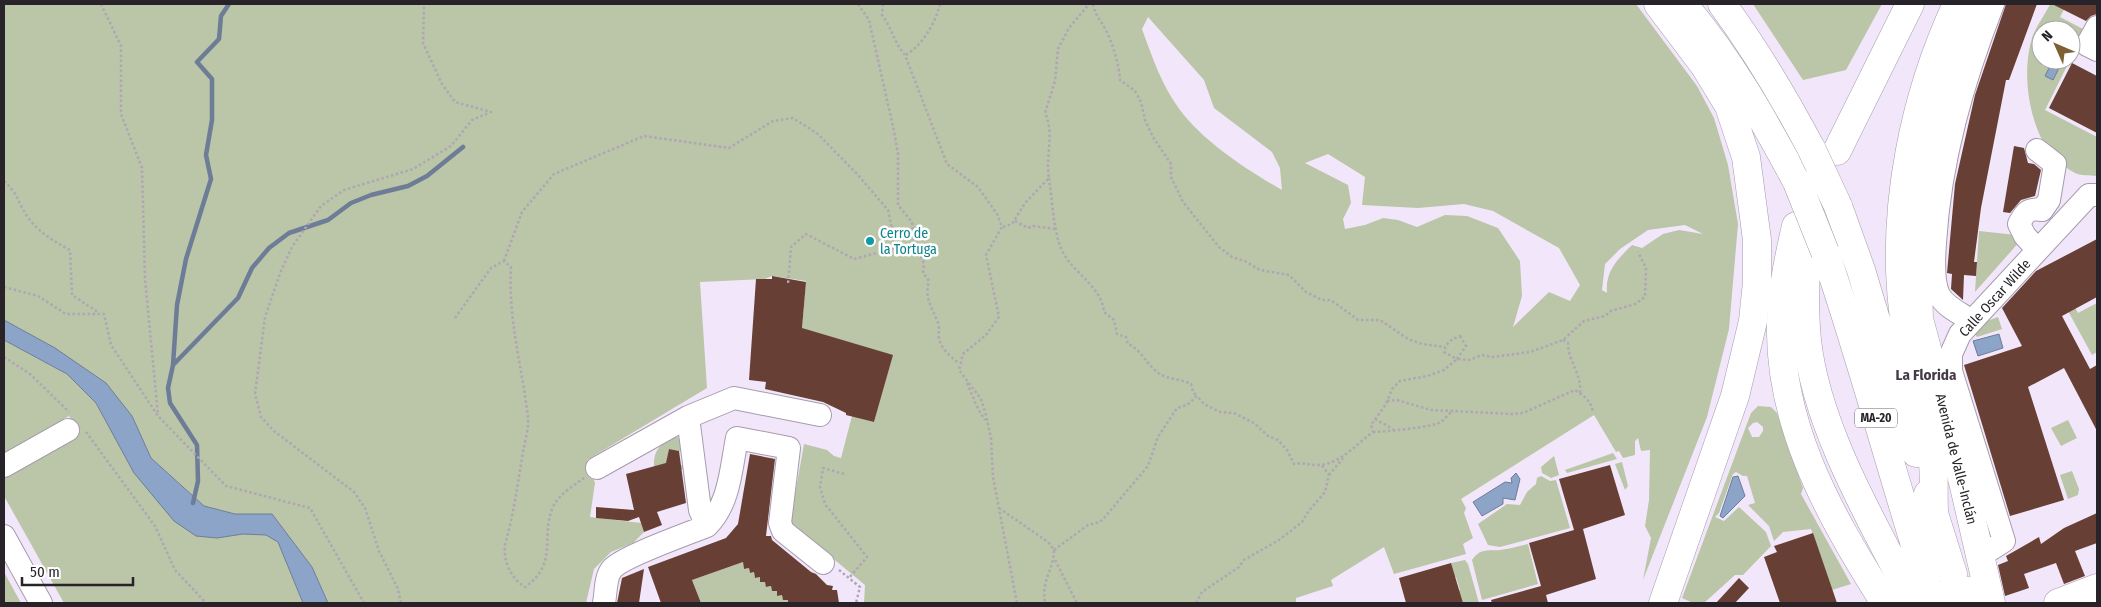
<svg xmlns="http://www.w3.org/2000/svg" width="2101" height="607" font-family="'Fira Sans Condensed',sans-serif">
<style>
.green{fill:#bbc5a7;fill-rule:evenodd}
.water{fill:#8ba4c8;stroke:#6d7d98}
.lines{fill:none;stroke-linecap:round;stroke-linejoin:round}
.stream{stroke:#6d7d98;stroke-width:4.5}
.building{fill:#673f34}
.minor-casing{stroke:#a69bad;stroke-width:24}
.major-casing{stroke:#a69bad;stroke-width:29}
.highway-casing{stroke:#a69bad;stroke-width:29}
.path{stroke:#aea6b4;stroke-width:2.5;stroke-dasharray:2.5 2.5;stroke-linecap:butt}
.minor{stroke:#fff;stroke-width:22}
.major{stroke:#fff;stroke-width:28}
.highway{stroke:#fff;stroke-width:28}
.highway-bridge-casing{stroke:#a69bad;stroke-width:29;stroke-linecap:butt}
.highway-bridge{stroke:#fff;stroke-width:28}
.culture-dot{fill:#0f9aa8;stroke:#fff;stroke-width:2}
.labels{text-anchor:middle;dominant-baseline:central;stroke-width:5;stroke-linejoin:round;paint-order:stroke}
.shield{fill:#fff;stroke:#686569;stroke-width:1}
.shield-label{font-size:12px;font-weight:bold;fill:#272329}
.culture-label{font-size:14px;fill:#0d838f;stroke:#fff;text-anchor:start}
.street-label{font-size:14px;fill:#272329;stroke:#fff}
.neighbourhood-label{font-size:15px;font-weight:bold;fill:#443b4a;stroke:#fff}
</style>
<rect width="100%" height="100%" fill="#f2e7fa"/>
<path class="green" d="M4 4H1636L1697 86 1714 118 1728 165 1738 224 1729 329 1707 417 1643 580 1651 538 1645 526 1649 500 1650 450 1641 451 1638 438 1635 441V455L1623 458 1619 451 1616 452 1594 415 1461 499 1466 508 1464 513 1473 538 1463 544 1466 554 1394 574 1384 547 1331 580 1333 586 1296 598V603H864L865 585 790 523 804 444 827 450 834 456 841 458 852 416 874 422 890 365 802 328 806 281 772 276 765 279 700 282 707 388 587 460 595 483 590 517 641 523 644 532 633 543 611 552 594 569 586 603H328L312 567 272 514H235L204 506 151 458 132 416 106 383 55 348 4 320ZM1148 17 1204 80 1214 108 1272 152 1280 168 1282 190C1247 170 1204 142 1180 110 1162 86 1152 57 1142 29ZM1328 154 1365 177 1362 205 1418 208 1464 204 1493 211 1559 248 1580 285 1570 301 1549 292 1513 327 1522 296 1520 261 1498 228 1467 216 1445 215 1417 227 1398 220 1383 218 1365 225 1345 229 1343 219 1351 203 1348 185 1305 163ZM1685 225 1703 234 1679 230 1663 234 1642 248 1632 245C1617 260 1605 271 1607 293L1602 290 1605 264 1620 249 1648 230Z
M1753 4H1882L1846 70 1803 80Z
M2050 4H2067L2060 17 2083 29 2071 50V30H2041V60H2070L2045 110 2097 137V176C2090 175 2081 176 2075 173 2064 167 2049 155 2044 144 2028 114 2022 71 2032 38 2036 26 2045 15 2050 4Z
M1979 231 2016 235 2021 240 1975 292Z
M2052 263 2078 313 2097 303V352L2092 355 2044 267Z
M1987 317 1990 320 1998 317 2002 329 1977 337 1973 332Z
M4 340 67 374 96 403 134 473 217 538C234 535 264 527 278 542 281 545 298 593 303 603H64L4 496V477L79 434 69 416 4 453Z
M1758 406 1771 407 1777 413 1803 488 1801 494 1851 584 1832 590 1811 529 1783 532 1774 541 1769 526 1748 505 1755 503 1747 476H1743L1736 472 1733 474 1719 513 1715 517 1724 521 1739 507 1766 532 1771 546 1743 575H1735L1704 603H1693L1682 598 1751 413ZM1757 422 1763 427V431L1759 437H1752L1748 428 1753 423Z
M2068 420 2077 438 2061 446 2051 428Z
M675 436 679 438 683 452 669 449 667 462 685 466 683 469 656 476C650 456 657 444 675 436Z
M1613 453 1617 459 1567 473 1565 470Z
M1554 456 1559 475 1551 478 1542 473 1541 467Z
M1622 462 1628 486 1625 490 1615 464Z
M2072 471 2079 489 2078 495 2068 499 2060 475Z
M1541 476 1550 481 1556 480 1570 528 1500 547 1488 545 1478 524 1507 504 1520 505 1527 492 1536 484 1537 478Z
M1528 544 1538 584 1482 600 1472 560C1480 548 1488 551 1500 550 1509 549 1519 546 1528 544Z
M1465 560 1468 564 1479 603H1463L1457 591 1460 590 1456 577H1453L1451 563Z
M743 562 744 569 749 568 750 573 754 572 755 578 760 577V582H765L767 587 771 586 772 591H777V596L782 595 783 600H788V603H701L692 580Z
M4 572 21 603H4Z"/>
<path class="water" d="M2053 60H2063L2053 80 2045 76Z
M4 320 55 348 106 383 132 416 151 458 204 506 235 514H272L312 567 328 603H303L278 542 266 535 243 534 217 538 196 536 174 521 134 473 96 403 67 374 4 340Z
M1999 334 2003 348 1978 356 1973 341Z
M1516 473 1520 479 1515 500 1503 498V504L1482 516 1473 502 1505 482 1512 483 1511 478Z
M1738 476 1745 496 1723 518 1720 516 1733 477Z"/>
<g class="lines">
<path class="stream" d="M173 365 238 298 252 268 269 248 289 233 328 220 351 203 371 195 408 186 427 176 463 147
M193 503 198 481 197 445 170 403 168 388 173 365 177 305 186 259 211 179 206 155 212 120V79L197 62 219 39 221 16 229 4"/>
</g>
<path class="building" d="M2006 4H2037L2009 80H2006L1981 208 1974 262H1977L1976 276 1964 275 1963 300 1951 289 1952 274 1947 273 1955 184 1975 95Z
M2052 4H2097V14L2091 16 2086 21Z
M2072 63 2097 76V133L2049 108Z
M2014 146 2024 148 2028 163 2034 164 2041 170 2035 196 2021 200 2010 213 2003 212Z
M2097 239V297L2062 316 2090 369 2097 365V431L2064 368 2028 387 2064 500 2010 516 1964 365 2022 346 2002 308 2036 271Z
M772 276 806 282 802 328 893 355 874 422 846 415V413L823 402 765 389 766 382 749 380 756 279H772Z
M669 449 679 451 686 503 657 512 662 525 644 532 639 517 628 521 596 518V507L634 510 626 474 666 463Z
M750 454 775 459 766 536H771L772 540 811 572 816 574 827 585 833 586 832 590H837L839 603H788V600H783L782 595 777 596V591H772L771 586 766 587 765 582H760V577L755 578 754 572 750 573 749 568 744 569 743 562 692 580 701 603H661L648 567 726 538 738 524Z
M1610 465 1625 515 1583 529 1596 579 1546 595 1548 603H1492L1491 600 1541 586 1529 543 1574 530 1559 479Z
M2097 513V543L2075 551 2085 576 2064 584 2056 563 2024 574 2029 588 2005 596 1998 565 2008 561 2006 556 2039 537 2041 544 2064 528Z
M1813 533 1837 603H1780L1764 557 1777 552 1774 546Z
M1451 563 1463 603H1406L1399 578Z
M644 569 639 603H617L622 578Z
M1739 578 1749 588 1735 603H1716Z"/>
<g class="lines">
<defs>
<path id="minor" d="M2097 27 2087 45 2097 50
M2037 150 2055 164 2049 200 2042 210C2028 208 2025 212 2019 224L2025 236 2038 250
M1972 321C1962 314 1945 307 1939 295 1932 281 1934 258 1935 243 1940 160 1963 81 1993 4
M688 417 734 398 820 415
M4 466 68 430
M597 468 688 417 700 510 707 526
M4 536 41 603
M1979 557 2004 541 1951 371V354L1960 334 2089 195H2097
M604 603C606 593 605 577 612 569 622 557 689 533 707 526 730 503 731 468 737 438L789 448 780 523 783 531 823 563"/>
<path id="major" d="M1978 4 1955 57 1926 159 1917 252 1919 319 1963 482 1991 603
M1796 226C1790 252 1784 278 1782 304 1772 415 1828 513 1885 603
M1926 603C1952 592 1959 586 1988 594
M2058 603 2097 588"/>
<path id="highway" d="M1658 4 1704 65 1729 106 1746 157 1757 240V282L1753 321 1735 396 1663 603
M1683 4C1729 58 1764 120 1797 182
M1722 4C1756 50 1785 99 1812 150
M1837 151 1910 4
M1838 206 1861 270 1916 453
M1825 252C1862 361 1892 473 1927 584
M1807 253C1805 282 1804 311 1807 340 1816 425 1869 516 1908 591
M1928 494 1953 574
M1934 511C1933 492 1935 473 1932 454 1927 406 1909 358 1903 310 1891 208 1914 96 1957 4"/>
</defs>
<use href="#minor" class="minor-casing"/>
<use href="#major" class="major-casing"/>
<use href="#highway" class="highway-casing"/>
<path class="path" d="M101 4 121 46V114L142 168 145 279 158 415
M858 4 869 20 894 131 898 154V205L912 222 914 239 924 264 923 273 929 281C924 298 932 307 938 323 940 328 938 333 939 339 941 348 951 358 959 363
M883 4 882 15C892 28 894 43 905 55L947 164 978 187 997 214 1002 227 986 255 999 317 986 335 963 354 959 370 981 399 986 415 991 438 993 477 1017 603
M1093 4C1095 14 1098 17 1103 25 1112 40 1119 64 1120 80L1135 91 1141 102 1145 120 1153 137 1171 164V177L1183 202 1219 247 1232 257 1245 261 1260 270 1289 275 1306 292 1322 300H1331L1358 320H1380L1408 339 1422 344 1445 347
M906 55C923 44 935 24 940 4
M1049 178C1052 199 1053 223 1059 243 1067 271 1101 283 1104 312L1114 320 1117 334 1126 337 1128 344C1142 350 1147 366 1160 374 1167 379 1181 379 1191 384L1193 392 1197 396
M4 181C19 195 17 201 27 216 38 232 53 241 70 250L72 295 99 313
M1015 221 1028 228 1033 226 1057 229
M1003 227 1012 224 1025 203 1049 178C1045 156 1055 134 1045 113L1055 81 1058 49 1069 28 1089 4
M504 261 522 212 554 174 644 136 729 148 773 121 793 118 818 134 857 174 888 210 896 248 854 259 806 234 791 247 788 284
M4 287 38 296 66 314H104L111 345 158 416 226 486 310 508 364 603
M455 318 491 268 504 261 511 267C508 322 522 365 528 418 529 428 525 441 523 452 518 482 514 512 506 541 501 558 511 579 525 587 559 564 540 536 553 507 559 494 573 486 584 478
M1460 336 1466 346 1457 359 1444 352C1446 343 1451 339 1460 336Z
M1563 340 1568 343C1568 361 1582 374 1580 393
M4 357 30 374 69 412
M967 383 978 409 985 420
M1387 401 1397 400 1431 410 1511 414 1523 413 1575 390C1584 396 1592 401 1593 413
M1375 419 1393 429
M86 432 155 526 175 570 206 603
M1373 432C1383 432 1434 427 1441 422 1445 419 1448 414 1453 411
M844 474 823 468 820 487 825 504 867 557 849 578
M1329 475 1343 458
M999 508 1048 542 1054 550C1054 570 1041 579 1045 603
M1054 550 1088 525 1100 522 1104 518 1148 466 1158 437 1177 408 1187 405 1197 396 1204 404 1220 412 1234 413 1254 423 1268 436 1278 440 1287 450 1294 464C1303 462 1308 465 1317 465 1340 465 1356 444 1373 432L1371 425 1386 404 1392 389 1400 381 1427 376 1444 370 1457 359 1469 360 1482 355 1492 357 1530 352 1563 340 1584 321 1605 316 1611 311 1635 304 1645 297 1646 268 1638 252
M1055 560 1077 603
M839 570 860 587 856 603
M401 603 398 589 379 551 365 508 354 492 274 431 261 417 255 394 265 317 281 271 292 247 321 206 344 190 413 169 451 146 472 120 491 112 455 102 442 84 423 43 424 4
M1196 603 1202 592 1239 567 1244 560 1279 540 1302 522 1308 512 1325 492 1329 475 1321 464"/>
<use href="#minor" class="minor"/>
<use href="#major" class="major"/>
<use href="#highway" class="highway"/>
<defs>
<path id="highway-bridge" d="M1812 150 1838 206
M1797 182 1825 252"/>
</defs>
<use href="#highway-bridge" class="highway-bridge-casing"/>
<use href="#highway-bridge" class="highway-bridge"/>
</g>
<circle class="culture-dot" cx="870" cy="241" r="5"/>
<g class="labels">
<rect class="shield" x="1855" y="408.5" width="42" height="19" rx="4"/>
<g class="shield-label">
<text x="1876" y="418">MA-20</text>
</g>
<g class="culture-label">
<text x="880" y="233">Cerro de<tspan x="880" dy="16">la Tortuga</tspan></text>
</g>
<g class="street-label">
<text transform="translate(1995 298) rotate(-48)">Calle Oscar Wilde</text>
<text transform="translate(1956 459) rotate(76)">Avenida de Valle-Inclán</text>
</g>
<g class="neighbourhood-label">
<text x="1926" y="375">La Florida</text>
</g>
</g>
<rect width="2101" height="607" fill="none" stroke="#272329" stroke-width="10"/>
<g transform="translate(2056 45) rotate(315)"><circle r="24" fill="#ffffff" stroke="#a9a7a9"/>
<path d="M0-4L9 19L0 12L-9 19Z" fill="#7d6034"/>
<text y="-8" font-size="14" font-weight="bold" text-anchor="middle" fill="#272329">N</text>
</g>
<path d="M22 577v8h111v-8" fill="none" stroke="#272329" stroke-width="2.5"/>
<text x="30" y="577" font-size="15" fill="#272329" stroke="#ffffff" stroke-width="4" paint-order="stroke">50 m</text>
</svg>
